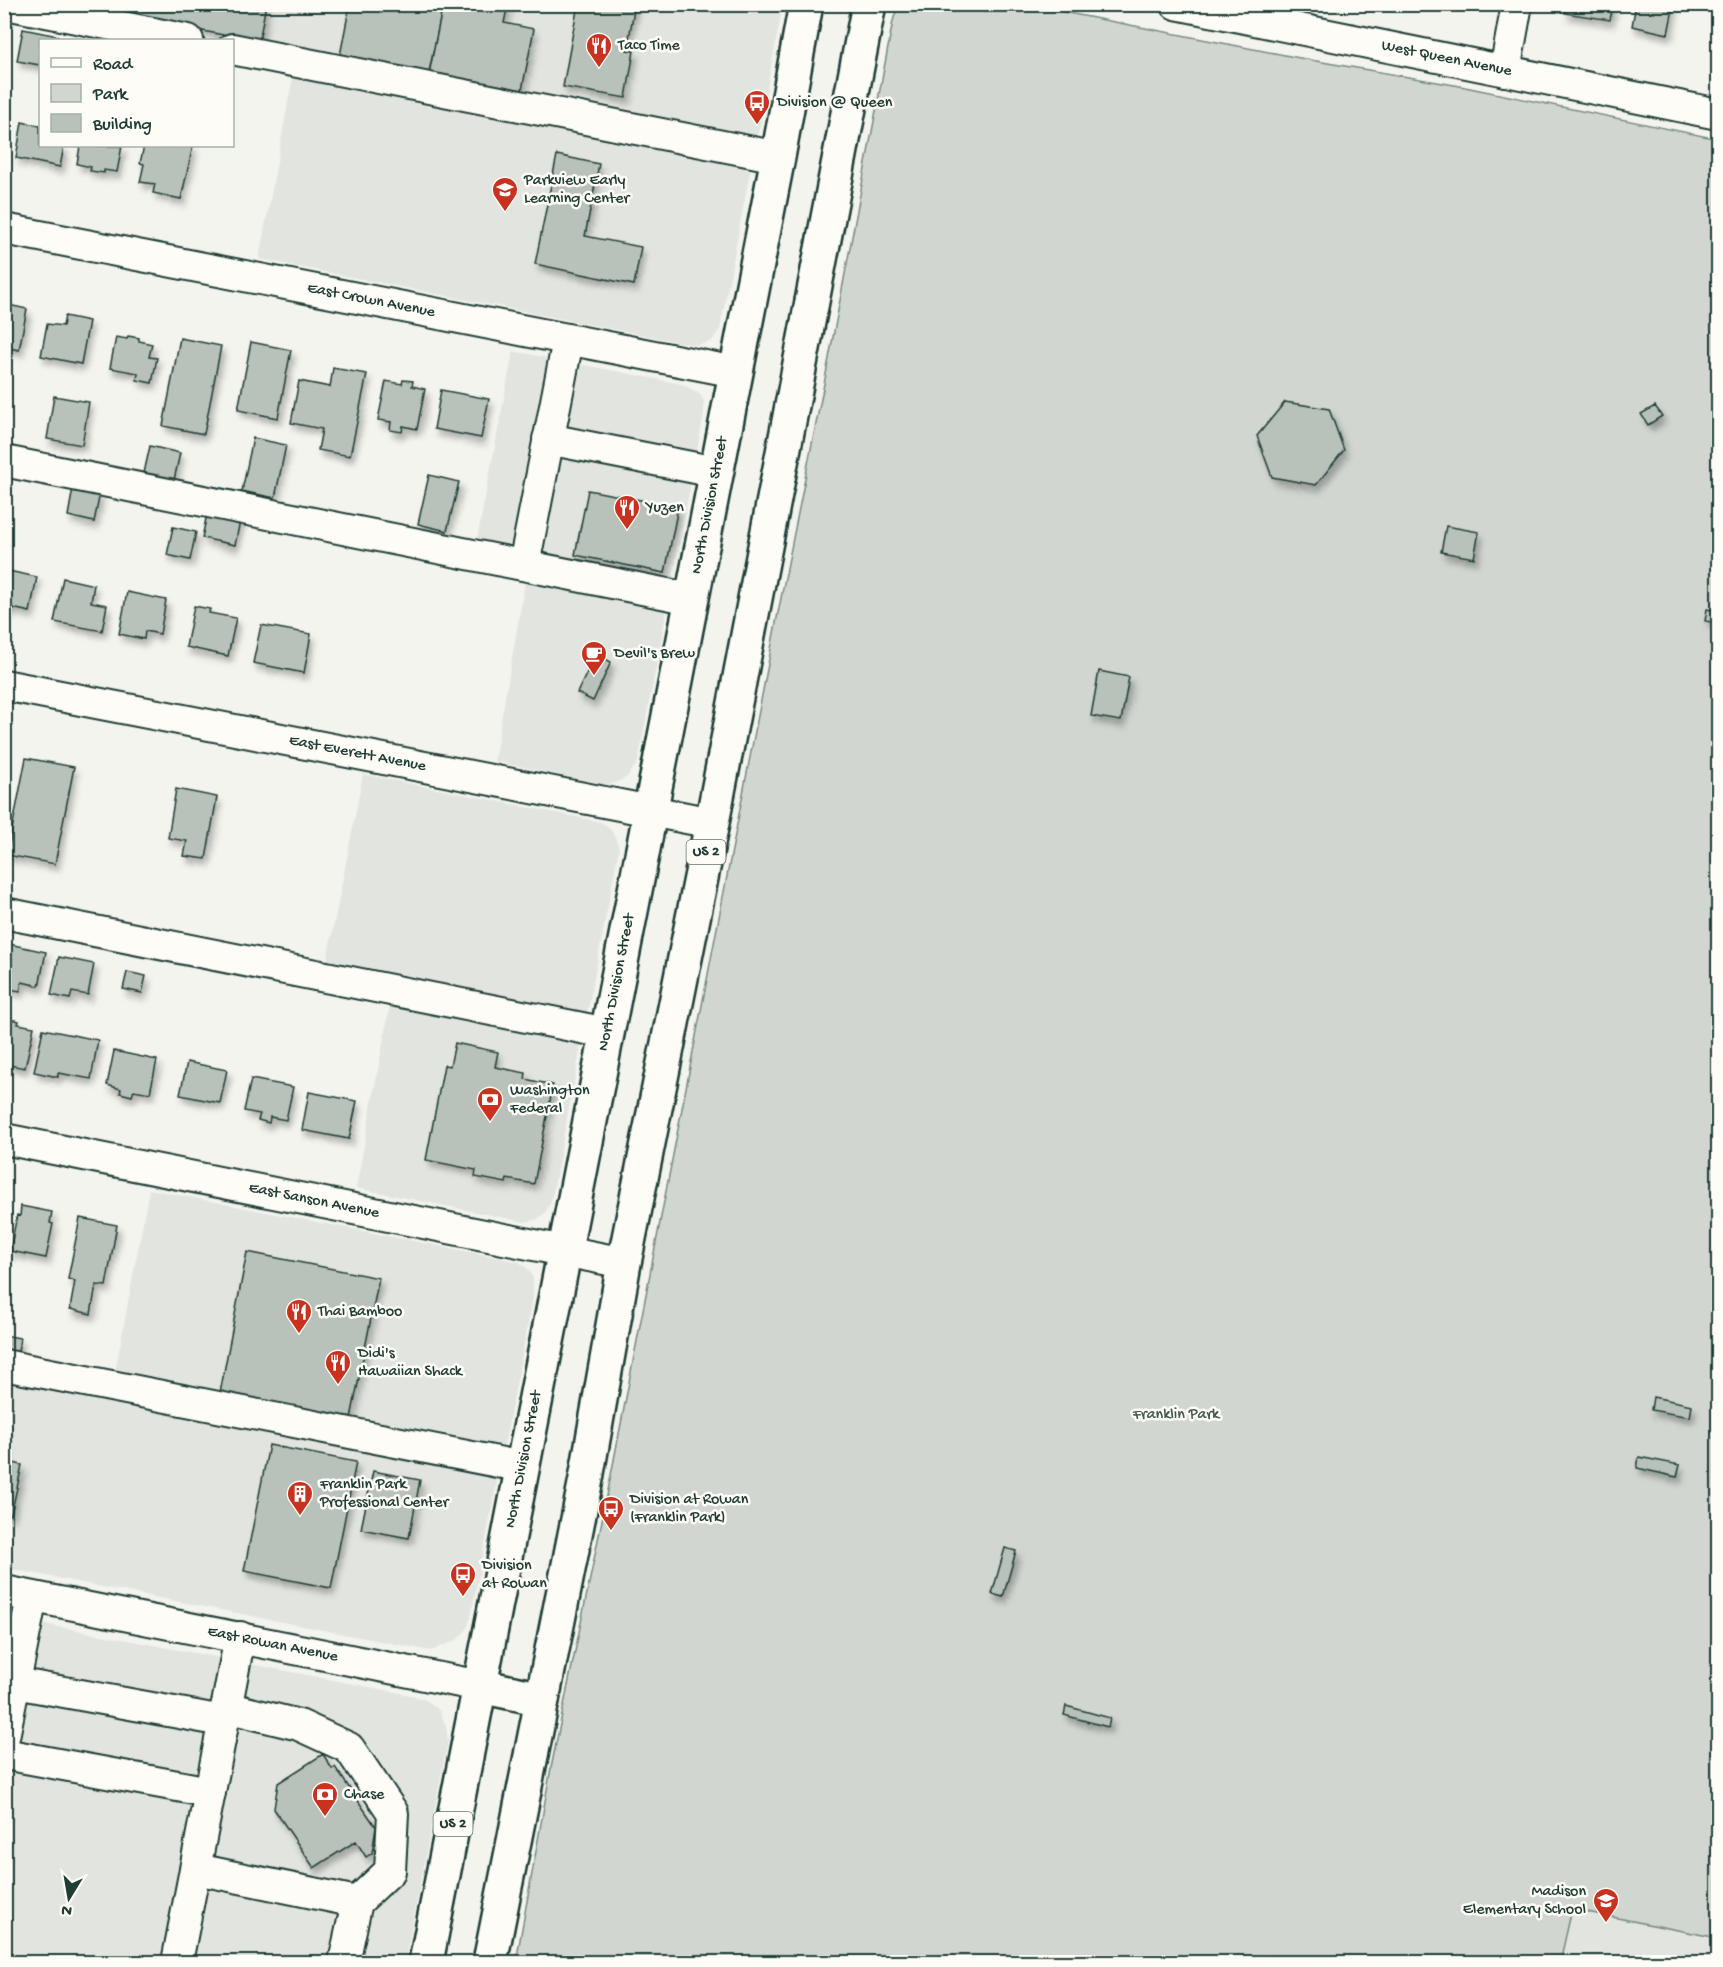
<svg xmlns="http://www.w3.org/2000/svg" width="1723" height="1967" font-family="'Gochi Hand',sans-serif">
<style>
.built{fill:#e2e5df}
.green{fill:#d1d6d1;stroke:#788a82;stroke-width:1.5}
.building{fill:#b9c1bb;stroke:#1f3d34;stroke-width:1.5;filter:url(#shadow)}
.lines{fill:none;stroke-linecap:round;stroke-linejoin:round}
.minor-casing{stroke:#1f3d34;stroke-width:34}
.major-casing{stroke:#1f3d34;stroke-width:38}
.minor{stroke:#fdfcf7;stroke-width:30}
.major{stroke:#fdfcf7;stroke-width:33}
.labels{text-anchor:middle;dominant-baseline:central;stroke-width:5;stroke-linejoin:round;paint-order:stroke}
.shield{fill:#fdfcf7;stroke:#62766e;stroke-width:1.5}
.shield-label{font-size:15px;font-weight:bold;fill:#1f3d34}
.poi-label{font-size:16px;fill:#1f3d34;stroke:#fdfcf7;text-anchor:start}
.street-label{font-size:16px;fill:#1f3d34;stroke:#fdfcf7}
.park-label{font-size:16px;fill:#435c53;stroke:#fdfcf7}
</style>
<defs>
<filter id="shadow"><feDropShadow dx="3.5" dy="6" stdDeviation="3" flood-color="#0004"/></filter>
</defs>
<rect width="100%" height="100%" fill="#f4f4ef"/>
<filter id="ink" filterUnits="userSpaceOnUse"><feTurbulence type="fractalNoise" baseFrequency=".0167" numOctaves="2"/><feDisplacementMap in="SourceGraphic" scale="12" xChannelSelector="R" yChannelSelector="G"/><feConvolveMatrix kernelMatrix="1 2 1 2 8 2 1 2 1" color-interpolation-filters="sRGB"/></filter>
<g filter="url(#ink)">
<path class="built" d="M70 5H783L759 131 758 134 753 136 718 133Z
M294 70 751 167 720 329 712 341 698 345 678 342 259 259Z
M513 351 682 384 699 393 704 401V414L638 762 627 777 613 784H600L494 761 527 571 473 560Z
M363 774 601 822 611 830 616 839 619 849 551 1202 545 1213 536 1220 524 1222 356 1188 390 1005 321 991Z
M149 1189 501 1258 519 1262 528 1269 533 1278V1299L470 1620 467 1629 457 1640 431 1651 5 1568 4 1377 114 1378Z
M4 1616 411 1695 428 1701 439 1710 446 1726 448 1741 405 1962H5Z
M1571 1909 1718 1938V1962H1560Z"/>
<path class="green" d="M898 5H1027L1305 59 1460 86 1718 139V1938L1572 1909 1560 1962H516L551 1768 606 1501 776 623 826 374 893 21Z"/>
<path class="building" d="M97 4H266L259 42 96 10Z
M350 4H443L428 79 339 61Z
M443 4H508L504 23 534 29 522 90 429 72Z
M578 4H635L627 50 634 51 626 98 563 87Z
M1567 4H1613L1610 20 1565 13Z
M1636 4H1674L1668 34 1632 26Z
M23 29 58 36 57 40H40V65L17 61Z
M22 122 40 126V146H64L60 167 16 158Z
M80 146H122L117 172 104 170V173L90 171 91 167 77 164Z
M144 146H193L181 199 153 193 155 184 140 182 144 164 140 163Z
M557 155 599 164 585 236 641 247 634 285 535 264Z
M4 304 27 309 19 350 4 347Z
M65 316 89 321 81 364 41 356 47 324 63 326Z
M128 336 139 338V341L152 344 149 357 157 358 152 383 137 380 138 373 110 368 116 337 127 339Z
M180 338 221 346 204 434 163 426Z
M251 342 291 350 278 418 238 410Z
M333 368 367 374 350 456 318 450 322 429 291 423 299 381 330 387Z
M403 380 413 381 412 386 425 389 417 429 403 426 402 432 390 430 391 422 378 420 386 381 402 384Z
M441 390 489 399 481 438 434 429Z
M54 396 89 402 82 445 47 439Z
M1285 402 1329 409 1344 450 1316 485 1272 477 1257 436Z
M1655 406 1662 416 1648 425 1641 414Z
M253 438 286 445 275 498 242 491Z
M150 446 180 453 174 480 144 473Z
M429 475 459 482 447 531 418 524Z
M73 488 100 493 94 522 68 516Z
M588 490 678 507 665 573 575 555Z
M208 509 241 516 235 545 202 538Z
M1446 526 1479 532 1474 558 1441 552Z
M173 527 196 532 190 560 167 555Z
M4 570 37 577 30 612 12 608 11 611 4 610Z
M63 578 94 585 91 602 107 605 102 631 54 622Z
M127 592 166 600 160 634 145 631 144 639 119 634Z
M194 606 210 609 209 613 236 618 228 656 186 647Z
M1707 609 1718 611 1717 623 1705 621Z
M261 625 311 634 304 673 253 663Z
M596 654 611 662 593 701 577 693Z
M1099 671 1129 677 1121 721 1091 716Z
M26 758 74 767 55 864 7 855Z
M176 789 217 797 206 859 184 856 187 841 168 838Z
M9 944 46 952 39 986 22 982 20 991 4 988V965Z
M59 957 94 964 88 995 72 992 70 999 51 995Z
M127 972 146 976 142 993 123 989Z
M10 1019 19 1021 18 1024 34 1027 25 1068 4 1064V1023H9Z
M43 1029 98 1040 91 1079 58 1073V1077L34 1072Z
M455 1043 498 1052 495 1067 526 1073 525 1079 553 1085 534 1184 507 1179 506 1183 475 1177 476 1170 426 1160 444 1065 450 1066Z
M114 1051 157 1060 150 1093 134 1090 132 1096 120 1093 121 1089 107 1085Z
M187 1062 227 1070 220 1103 180 1095Z
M251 1079 293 1087 286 1120 270 1117 269 1123 258 1120 260 1114 244 1111Z
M309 1092 357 1101 349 1139 302 1130Z
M21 1206 52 1212 50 1223 53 1224 46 1258 10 1251 17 1215 20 1216Z
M80 1218 117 1225 106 1286 96 1285 91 1314 70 1309 75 1281 68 1279Z
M247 1252 379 1278 351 1418 220 1393Z
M4 1335 20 1338 17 1358 4 1355Z
M1653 1397 1692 1405 1690 1417 1651 1410Z
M269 1445 356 1462 331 1588 244 1571Z
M4 1447H8L5 1461 22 1465 11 1515 4 1513Z
M1639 1457 1680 1465 1677 1477 1637 1468Z
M373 1471 420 1480 409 1538 361 1529Z
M1005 1548 1016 1551 1003 1597 992 1594Z
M1066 1706 1110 1718 1108 1727 1064 1715Z
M323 1754 332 1769 335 1767 376 1827 372 1853 366 1857 356 1841 314 1868 274 1809 278 1783Z"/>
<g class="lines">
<defs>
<g id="minor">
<path d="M6 4 188 40"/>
<path id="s1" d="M1176 4 1718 114"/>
<path d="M232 49 778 157"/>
<path d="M1505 71 1517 4"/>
<path id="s2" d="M4 229 736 372"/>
<path d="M548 439 716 472"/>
<path d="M4 461 692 599"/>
<path d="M524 565 568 340"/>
<path id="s3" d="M4 685 712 823"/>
<path d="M4 913 607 1033"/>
<path id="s4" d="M4 1139 624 1263"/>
<path d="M4 1365 523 1467"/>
<path id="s5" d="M4 1591 480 1686"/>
<path d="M4 1681 223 1721"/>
<path d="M226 1707 299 1725 349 1748 393 1813 390 1871 357 1902 344 1962"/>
<path d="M4 1737 32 1597"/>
<path d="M4 1754 210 1792"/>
<path d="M196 1869 357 1902"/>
<path d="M177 1962 240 1637"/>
</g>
<g id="major">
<path d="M480 1686 542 1699"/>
<path id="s6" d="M426 1962 778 157 806 4"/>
<path d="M490 1962 586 1479 624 1263 712 823 869 4"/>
</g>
</defs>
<use href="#minor" class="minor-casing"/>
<use href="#major" class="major-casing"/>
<use href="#minor" class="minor"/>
<use href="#major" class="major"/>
</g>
</g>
<defs>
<symbol id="restaurant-pin" viewBox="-11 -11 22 30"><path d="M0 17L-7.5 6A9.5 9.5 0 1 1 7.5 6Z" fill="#c8321e" stroke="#fdfcf7"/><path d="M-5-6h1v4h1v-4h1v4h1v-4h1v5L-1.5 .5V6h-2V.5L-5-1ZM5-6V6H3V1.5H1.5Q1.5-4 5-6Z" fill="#fff"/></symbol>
<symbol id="bus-pin" viewBox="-11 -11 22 30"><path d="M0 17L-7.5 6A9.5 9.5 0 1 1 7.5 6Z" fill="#c8321e" stroke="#fdfcf7"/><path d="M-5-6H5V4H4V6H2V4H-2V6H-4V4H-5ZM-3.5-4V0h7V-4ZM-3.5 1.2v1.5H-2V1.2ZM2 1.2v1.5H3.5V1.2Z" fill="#fff"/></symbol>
<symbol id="school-pin" viewBox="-11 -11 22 30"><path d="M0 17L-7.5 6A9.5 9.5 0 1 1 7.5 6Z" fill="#c8321e" stroke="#fdfcf7"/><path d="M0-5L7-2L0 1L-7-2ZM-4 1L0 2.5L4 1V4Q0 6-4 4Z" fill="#fff"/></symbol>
<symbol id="cafe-pin" viewBox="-11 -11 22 30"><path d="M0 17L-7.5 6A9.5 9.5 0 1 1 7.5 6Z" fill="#c8321e" stroke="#fdfcf7"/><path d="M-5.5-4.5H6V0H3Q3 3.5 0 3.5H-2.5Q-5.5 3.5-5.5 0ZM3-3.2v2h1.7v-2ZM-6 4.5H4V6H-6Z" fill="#fff"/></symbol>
<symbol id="bank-pin" viewBox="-11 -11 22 30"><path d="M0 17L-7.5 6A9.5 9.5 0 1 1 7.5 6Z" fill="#c8321e" stroke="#fdfcf7"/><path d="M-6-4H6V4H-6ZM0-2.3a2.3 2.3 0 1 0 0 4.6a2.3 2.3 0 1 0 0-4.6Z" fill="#fff"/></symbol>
<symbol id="building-pin" viewBox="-11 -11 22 30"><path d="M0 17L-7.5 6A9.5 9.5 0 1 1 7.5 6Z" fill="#c8321e" stroke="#fdfcf7"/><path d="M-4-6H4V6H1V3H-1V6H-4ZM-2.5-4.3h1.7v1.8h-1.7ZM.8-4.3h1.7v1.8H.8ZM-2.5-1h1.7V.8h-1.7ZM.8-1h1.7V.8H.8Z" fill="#fff"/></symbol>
</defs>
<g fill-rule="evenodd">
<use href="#restaurant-pin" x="584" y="31" width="30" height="40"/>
<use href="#bus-pin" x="742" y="88" width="30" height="40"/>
<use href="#school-pin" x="490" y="175" width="30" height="40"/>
<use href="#restaurant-pin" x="612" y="493" width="30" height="40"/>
<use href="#cafe-pin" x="579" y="639" width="30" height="40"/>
<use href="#bank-pin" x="475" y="1085" width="30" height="40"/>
<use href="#restaurant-pin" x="284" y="1297" width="30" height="40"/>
<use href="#restaurant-pin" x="323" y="1348" width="30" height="40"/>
<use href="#building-pin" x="285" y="1479" width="30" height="40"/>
<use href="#bus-pin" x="596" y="1494" width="30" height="40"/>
<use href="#bus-pin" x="448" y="1560" width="30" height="40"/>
<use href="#bank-pin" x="310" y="1780" width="30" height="40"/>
<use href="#school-pin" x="1591" y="1886" width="30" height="40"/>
</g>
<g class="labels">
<g class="shield">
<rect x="686.5" y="840" width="39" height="24" rx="4.5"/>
<rect x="433.5" y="1812" width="39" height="24" rx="4.5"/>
</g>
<g class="shield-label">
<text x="706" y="852">US 2</text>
<text x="453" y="1824">US 2</text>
</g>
<g class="poi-label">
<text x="618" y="46">Taco Time</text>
<text x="777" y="103">Division @ Queen</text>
<text x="524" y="181">Parkview Early<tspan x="524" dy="18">Learning Center</tspan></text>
<text x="646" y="508">Yuzen</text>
<text x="614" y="654">Devil's Brew</text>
<text x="510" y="1091">Washington<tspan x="510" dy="18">Federal</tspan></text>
<text x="318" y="1312">Thai Bamboo</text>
<text x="358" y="1354">Didi's<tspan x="358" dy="18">Hawaiian Shack</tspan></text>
<text x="320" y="1485">Franklin Park<tspan x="320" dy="18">Professional Center</tspan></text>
<text x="630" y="1500">Division at Rowan<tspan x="630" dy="18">(Franklin Park)</tspan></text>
<text x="482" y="1566">Division<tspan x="482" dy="18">at Rowan</tspan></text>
<text x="344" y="1795">Chase</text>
<text x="1586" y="1892" text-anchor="end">Madison<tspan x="1586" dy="18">Elementary School</tspan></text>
</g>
<g class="street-label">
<text stroke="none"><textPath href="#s1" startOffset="276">West Queen Avenue</textPath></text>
<text stroke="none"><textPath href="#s2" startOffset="374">East Crown Avenue</textPath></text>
<text stroke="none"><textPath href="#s6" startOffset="1484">North Division Street</textPath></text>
<text stroke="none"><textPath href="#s3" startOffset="360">East Everett Avenue</textPath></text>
<text stroke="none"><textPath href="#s6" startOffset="998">North Division Street</textPath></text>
<text stroke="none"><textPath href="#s4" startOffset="316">East Sanson Avenue</textPath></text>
<text stroke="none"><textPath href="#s6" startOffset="512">North Division Street</textPath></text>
<text stroke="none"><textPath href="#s5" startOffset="274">East Rowan Avenue</textPath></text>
</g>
<g class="park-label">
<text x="1176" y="1415">Franklin Park</text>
</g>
</g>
<rect width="1723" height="1967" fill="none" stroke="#fdfcf7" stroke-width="24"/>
<rect x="12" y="12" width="1699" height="1943" fill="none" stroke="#1f3d34" stroke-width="2" filter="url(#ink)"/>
<rect x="39" y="39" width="195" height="108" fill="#fdfcf7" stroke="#a4b0a9" stroke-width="1.5"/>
<rect x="51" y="58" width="30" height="9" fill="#fdfcf7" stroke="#a4b0a9" stroke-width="1.5"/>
<text x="93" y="69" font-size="18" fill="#1f3d34">Road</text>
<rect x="51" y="84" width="30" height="18" fill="#d1d6d1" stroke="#a4b0a9" stroke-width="1.5"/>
<text x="93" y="99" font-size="18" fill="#1f3d34">Park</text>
<rect x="51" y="114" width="30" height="18" fill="#b9c1bb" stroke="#a4b0a9" stroke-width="1.5"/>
<text x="93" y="129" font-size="18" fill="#1f3d34">Building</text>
<g transform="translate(69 1898) rotate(191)" stroke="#fdfcf7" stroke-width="4.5" paint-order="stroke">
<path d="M0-4.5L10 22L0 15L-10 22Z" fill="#1f3d34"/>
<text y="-9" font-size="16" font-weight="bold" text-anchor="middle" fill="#1f3d34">N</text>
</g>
</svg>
